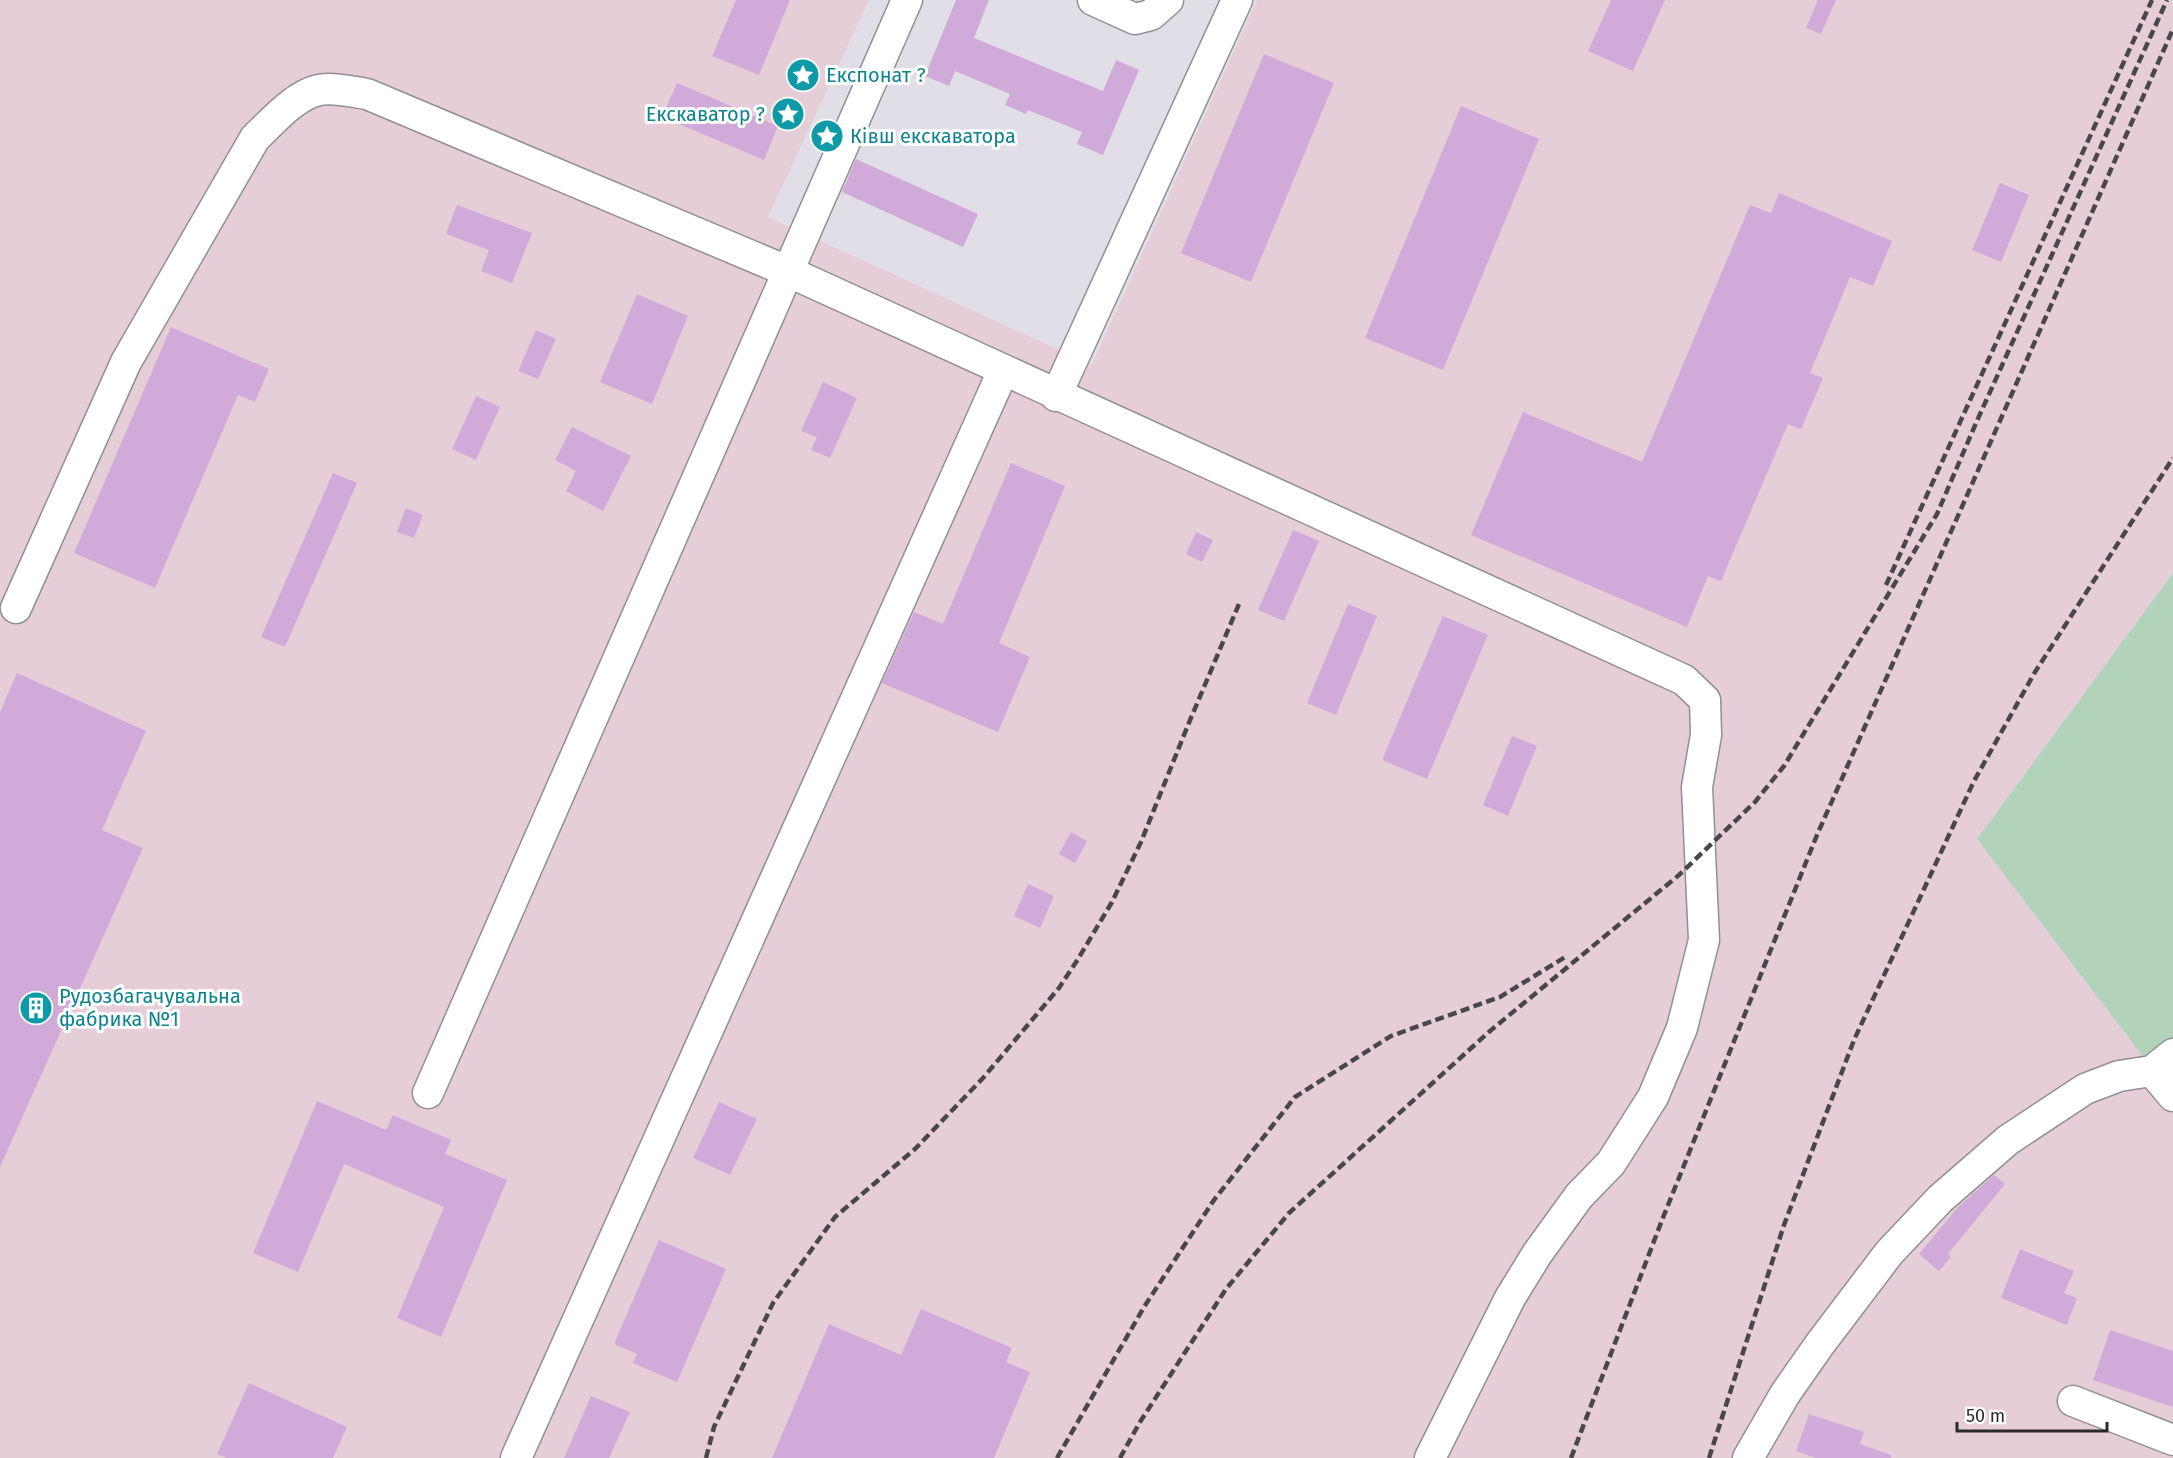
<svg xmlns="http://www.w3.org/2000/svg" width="2173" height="1458" font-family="'Fira Sans',sans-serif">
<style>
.industrial{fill:#e6ced9}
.green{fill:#b2d3ba}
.building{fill:#d0aad9}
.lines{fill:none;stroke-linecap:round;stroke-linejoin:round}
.minor-casing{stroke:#928e96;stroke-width:33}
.minor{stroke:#fff;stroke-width:30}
.rail{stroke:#49474b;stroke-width:4.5;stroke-dasharray:9 4.5;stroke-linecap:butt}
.labels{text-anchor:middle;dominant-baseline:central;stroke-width:6;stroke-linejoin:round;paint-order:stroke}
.culture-label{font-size:20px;fill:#0d838f;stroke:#fff;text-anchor:start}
</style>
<rect width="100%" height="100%" fill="#e2dee7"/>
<path class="industrial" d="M0 0H869L768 217 1092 365 1257 0H2173V573L1977 839 2173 1096V1458H0Z"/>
<path class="green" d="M2173 573V1096L1977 839Z"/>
<path class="building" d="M736 0H790L759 75 712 56Z
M956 0H989L974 38 1103 91 1116 60 1139 70 1103 155 1077 144 1082 132 1028 110 1026 114 1005 105 1010 94 955 71 949 86 925 76Z
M1611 0H1665L1633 71 1588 51Z
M1818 0H1836L1821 34 1806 28Z
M1264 54 1334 83 1251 282 1181 253Z
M677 83 778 126 764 160 662 117Z
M1461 106 1539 139 1443 370 1365 338Z
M856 159 978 214 963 247 842 192Z
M2000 183 2029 195 2001 262 1972 250Z
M1779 193 1892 241 1873 286 1850 277 1810 373 1823 378 1801 429 1788 424 1721 581 1708 576 1687 627 1471 535 1523 412 1642 462 1750 205 1771 213Z
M457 205 532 233 512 283 481 271 489 250 446 234Z
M637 294 688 316 652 404 600 382Z
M171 327 269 369 255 402 238 395 155 588 74 553Z
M536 330 556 339 538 379 518 371Z
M823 382 857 398 830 458 811 450 817 437 801 431Z
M476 396 500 407 476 460 452 449Z
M572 427 631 456 603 511 566 491 576 471 555 460Z
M1011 463 1065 486 999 643 1030 657 998 732 882 683 914 612 943 624Z
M333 473 357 483 285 647 261 637Z
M406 508 423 515 414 538 397 532Z
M1293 530 1319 541 1284 621 1258 610Z
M1196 532 1213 540 1202 562 1186 554Z
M1348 604 1377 616 1336 715 1307 703Z
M1443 616 1488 635 1427 779 1382 760Z
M17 673 146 731 102 830 143 848 0 1167V712Z
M1512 736 1537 746 1508 816 1483 805Z
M1071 832 1087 841 1075 863 1059 854Z
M1028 884 1054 896 1040 928 1014 916Z
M317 1101 386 1130 393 1115 451 1140 445 1154 507 1180 441 1337 397 1318 444 1207 344 1164 298 1272 253 1253Z
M719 1102 757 1119 730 1175 693 1158Z
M1994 1175 2005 1184 1948 1254 1951 1257 1939 1271 1919 1254 1959 1206Z
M659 1240 726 1269 677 1382 633 1363 637 1354 614 1344Z
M2020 1249 2074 1271 2064 1293 2077 1298 2067 1325 2001 1298Z
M921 1309 1012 1348 1006 1362 1030 1372 994 1458H772L829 1324 901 1355Z
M2110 1330 2173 1351V1407L2093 1380Z
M249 1383 347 1427 333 1458H227L217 1454Z
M591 1396 630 1412 609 1458H564Z
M1809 1414 1864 1432 1860 1444 1891 1455V1458H1816L1796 1451Z"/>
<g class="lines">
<defs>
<path id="minor" d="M1093 0 1135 19 1151 15 1168 0
M1056 396 1237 0
M16 608 126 362 255 138C272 122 295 95 319 90 334 87 352 92 367 94L787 271 1684 680 1705 700 1706 735 1697 787 1704 940 1682 1028 1653 1097 1611 1163 1579 1196 1537 1254 1510 1298 1430 1458
M2152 1071 2173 1096
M428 1093 907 0
M2073 1401 2173 1440
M516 1458 1003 371
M1748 1458 1785 1394 1820 1344 1889 1253 1940 1199 2008 1140 2085 1089 2119 1076 2152 1071 2173 1054"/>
</defs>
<use href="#minor" class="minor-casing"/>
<use href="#minor" class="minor"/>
<path class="rail" d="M1886 585 2152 0
M706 1458 714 1427 773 1303 835 1217 915 1149 983 1078 1059 988 1078 959 1112 902 1141 842 1188 725 1239 604
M1057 1458 1144 1307 1214 1200 1295 1097 1391 1036 1500 997 1567 956
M1120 1458 1140 1422 1226 1289 1289 1213 1490 1031 1679 875 1755 802 1784 766 1937 514 1976 423 2167 0
M1571 1458 1664 1215 1817 835 2173 29
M1709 1458 1784 1225 1854 1040 1974 781 2035 672 2173 458"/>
</g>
<defs>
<symbol id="sight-disc" viewBox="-11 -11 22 22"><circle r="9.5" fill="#0f9aa8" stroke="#fff"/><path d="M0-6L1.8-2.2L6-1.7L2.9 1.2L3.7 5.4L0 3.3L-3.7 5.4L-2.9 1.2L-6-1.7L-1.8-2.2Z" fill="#fff"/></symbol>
<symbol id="building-disc" viewBox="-11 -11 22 22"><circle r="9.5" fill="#0f9aa8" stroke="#fff"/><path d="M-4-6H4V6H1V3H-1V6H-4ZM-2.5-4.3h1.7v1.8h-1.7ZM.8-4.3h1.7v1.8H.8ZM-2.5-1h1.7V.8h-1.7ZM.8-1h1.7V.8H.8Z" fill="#fff"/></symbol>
</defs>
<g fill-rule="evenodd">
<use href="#sight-disc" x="784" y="56" width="38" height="38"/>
<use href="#sight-disc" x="769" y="95" width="38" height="38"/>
<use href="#sight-disc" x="808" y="117" width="38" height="38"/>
<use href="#building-disc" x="17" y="989" width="38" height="38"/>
</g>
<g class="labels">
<g class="culture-label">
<text x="826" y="75">Експонат ?</text>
<text x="765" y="114" text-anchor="end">Екскаватор ?</text>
<text x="850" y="136">Ківш екскаватора</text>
<text x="59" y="996">Рудозбагачувальна<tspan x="59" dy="23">фабрика №1</tspan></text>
</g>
</g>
<path d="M1957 1422v9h150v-9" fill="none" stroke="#2a292c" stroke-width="3"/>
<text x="1966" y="1422" font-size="18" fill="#2a292c" stroke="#ffffff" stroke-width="4.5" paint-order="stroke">50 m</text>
</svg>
